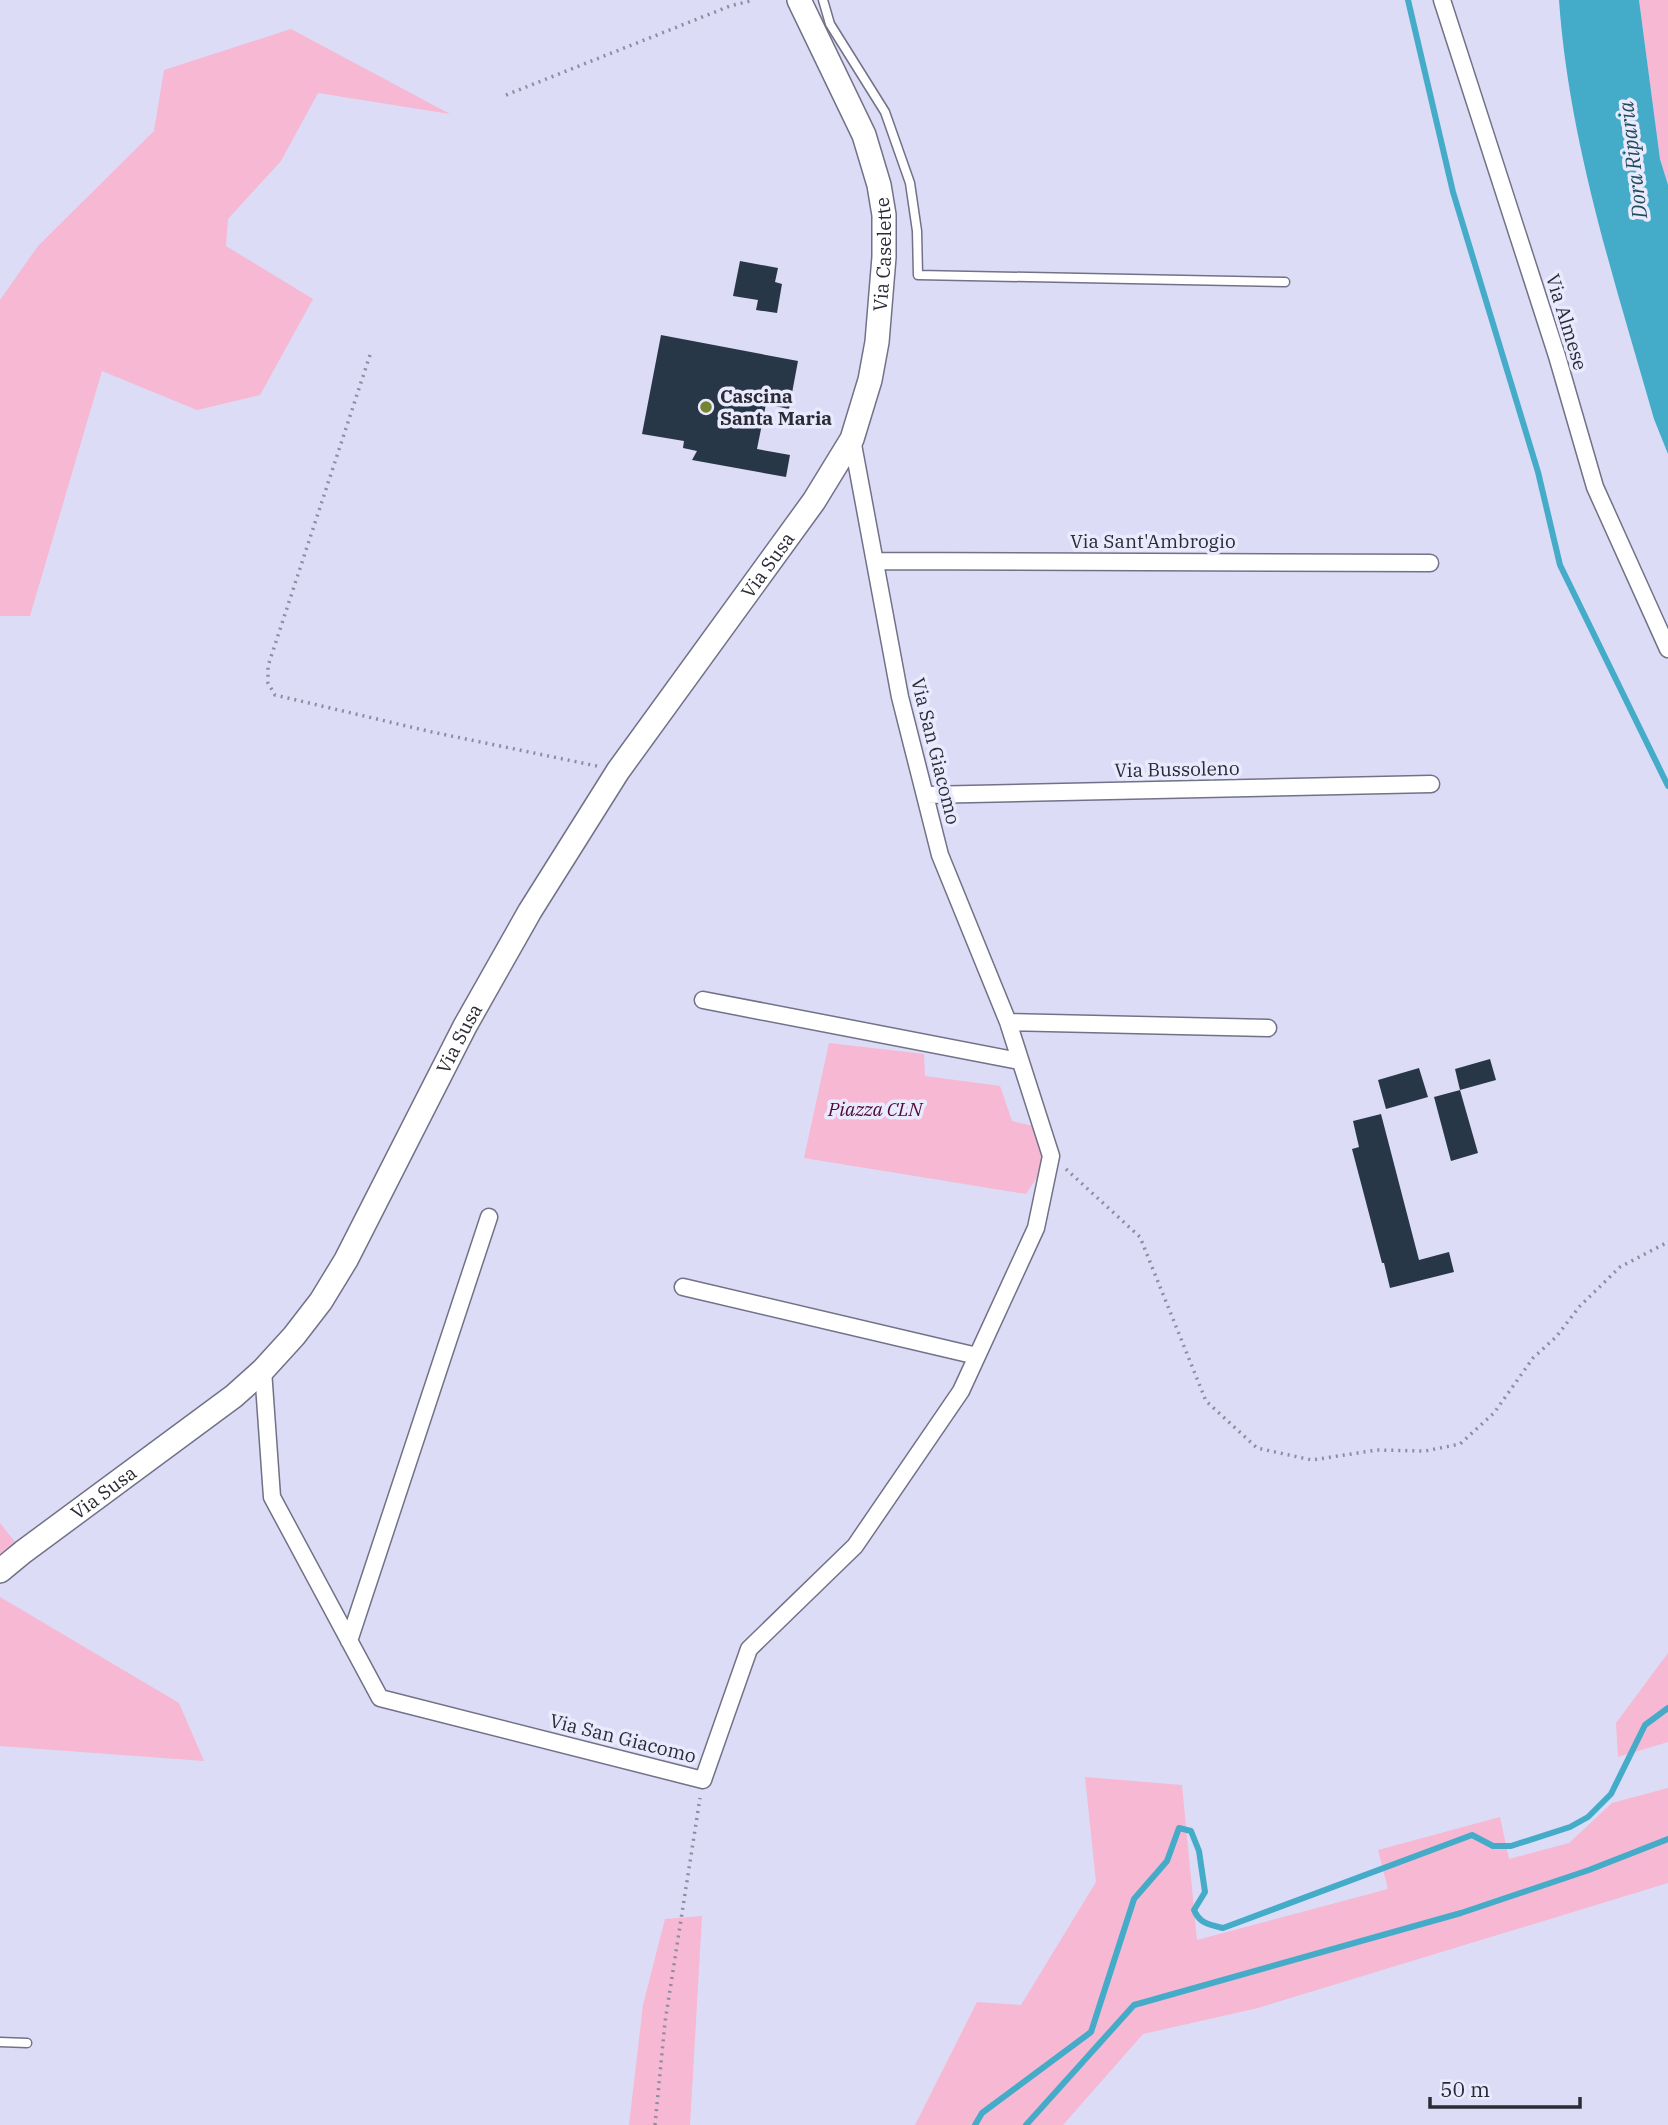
<svg xmlns="http://www.w3.org/2000/svg" width="1668" height="2125" font-family="'IBM Plex Serif',serif">
<rect width="100%" height="100%" fill="#dcdcf6"/>
<path fill="#f6b8d2" d="M1639,0h29v185l-8,-26z
M291,29l159,85 -132,-21 -37,68 -53,58 -2,27 87,53 -53,96 -63,15 -95,-39 -72,245h-30v-316l38,-54 116,-115 10,-61z
M829,1043l95,11 1,22 75,10 12,35 30,7 9,28 -25,38 -222,-36z
M0,1523l23,29 -23,19z
M0,1597l179,106 25,58 -204,-15z
M1668,1653v89l-50,15 -2,-34z
M1085,1777l97,8 15,155 191,-51 -10,-39 122,-33 9,42 60,-16 43,-40 56,-15v95l-410,125 -115,26 -80,91h-148l62,-123 44,3 75,-123z
M702,1916l-12,209h-61l14,-120 22,-86z"/>
<path fill="#44acc8" d="M1559,0h80l21,159 8,26v269l-14,-35c-39,-137 -85,-276 -95,-419z"/>
<g fill="none" stroke-linecap="round" stroke-linejoin="round">
<path stroke="#44acc8" stroke-width="6" d="M1408,0l45,192 85,280 22,93 108,221
M975,2125l7,-12 109,-81 43,-133 33,-38 12,-33 12,3 8,20 6,41 -11,18c6,14 16,15 29,18l249,-93 21,11h18l59,-19 18,-10 23,-23 34,-69 23,-17
M1026,2125l108,-120 327,-92 128,-43 79,-31"/>
</g>
<path fill="#283747" d="M740,261l38,7 -3,14 7,2 -5,29 -21,-3 2,-10 -25,-4z
M661,335l137,26 -9,48 -23,-5 -9,45 33,6 -4,22 -94,-17 5,-9 -14,-3 1,-7 -42,-7z
M1490,1059l6,21 -36,10 -5,-21z
M1419,1068l9,29 -42,12 -8,-29z
M1460,1090l18,63 -27,8 -17,-64z
M1381,1114l38,146 30,-8 5,20 -64,16 -6,-25h-2l-30,-114 7,-2 -6,-26z"/>
<g fill="none" stroke-linecap="round" stroke-linejoin="round">
<g stroke="#717188" stroke-width="11">
<path id="service" d="M823,0l7,24 55,88 25,71 7,48 1,44 367,7
M0,2042l27,1"/>
</g>
<g stroke="#717188" stroke-width="19">
<path id="minor" d="M1442,0l115,356 38,131 73,162
M876,561l554,2
M925,795l506,-11
M703,1000l316,61
M1008,1022l260,6
M683,1287l294,69
M263,1370l9,127 108,201 323,82 46,-131 106,-103 106,-155 75,-163 15,-72 -43,-134 -68,-167 -40,-158 -48,-258
M349,1641l140,-424"/>
</g>
<g stroke="#717188" stroke-width="26">
<g id="secondary">
<path id="s1" d="M0,1571l23,-19 211,-156 29,-26 31,-34 27,-35 25,-41 119,-234 65,-115 88,-140 196,-270 38,-62 18,-59 7,-38 7,-85v-42l-5,-30 -15,-50 -65,-135"/>
</g>
</g>
<path stroke="#8d8da0" stroke-width="3.5" stroke-dasharray="2 5" stroke-linecap="butt" d="M506,95l224,-89 24,-6
M370,355l-102,311v17l7,12 157,37 165,34
M1066,1169l74,68 66,164 51,47 55,12 65,-10 48,1 35,-7 34,-31 39,-55 23,-21 24,-31 40,-39 48,-25
M655,2125l10,-103 35,-224"/>
<use href="#service" stroke="#fff" stroke-width="8"/>
<use href="#minor" stroke="#fff" stroke-width="16"/>
<use href="#secondary" stroke="#fff" stroke-width="23"/>
</g>
<circle fill="#748433" stroke="#eaeaff" stroke-width="2.5" cx="706" cy="407" r="7"/>
<g text-anchor="middle" stroke-width="7" stroke-linejoin="round" paint-order="stroke">
<g font-size="19" fill="#2b2b35" stroke="#eaeaff">
<text dy="7" stroke="none"><textPath href="#s1" startOffset="1624">Via Caselette</textPath></text>
<text transform="translate(1567 322) rotate(73)" y="7">Via Almese</text>
<text x="1153" y="548">Via Sant'Ambrogio</text>
<text dy="7" stroke="none"><textPath href="#s1" startOffset="1284">Via Susa</textPath></text>
<text transform="translate(936 751) rotate(76)" y="7">Via San Giacomo</text>
<text transform="translate(1177 769) rotate(-1)" y="7">Via Bussoleno</text>
<text dy="7" stroke="none"><textPath href="#s1" startOffset="718">Via Susa</textPath></text>
<text dy="7" stroke="none"><textPath href="#s1" startOffset="130">Via Susa</textPath></text>
<text transform="translate(623 1738) rotate(14)" y="7">Via San Giacomo</text>
</g>
<g font-size="19" font-weight="bold" fill="#2b2b35" stroke="#eaeaff" text-anchor="start">
<text x="720" y="403">Cascina<tspan x="720" dy="22">Santa Maria</tspan></text>
</g>
<g font-size="19" font-style="italic" fill="#4e0930" stroke="#eaeaff">
<text x="875" y="1116">Piazza CLN</text>
</g>
<g font-size="21" font-style="italic" fill="#1f4b58" stroke="#eaeaff">
<text transform="translate(1633 160) rotate(-97)" y="7">Dora Riparia</text>
</g>
</g>
<path d="M1430 2097v10h150v-10" fill="none" stroke="#2b2b35" stroke-width="3.5"/>
<text x="1440" y="2097" font-size="21" fill="#2b2b35" stroke="#eaeaff" stroke-width="5" paint-order="stroke">50 m</text>
</svg>
